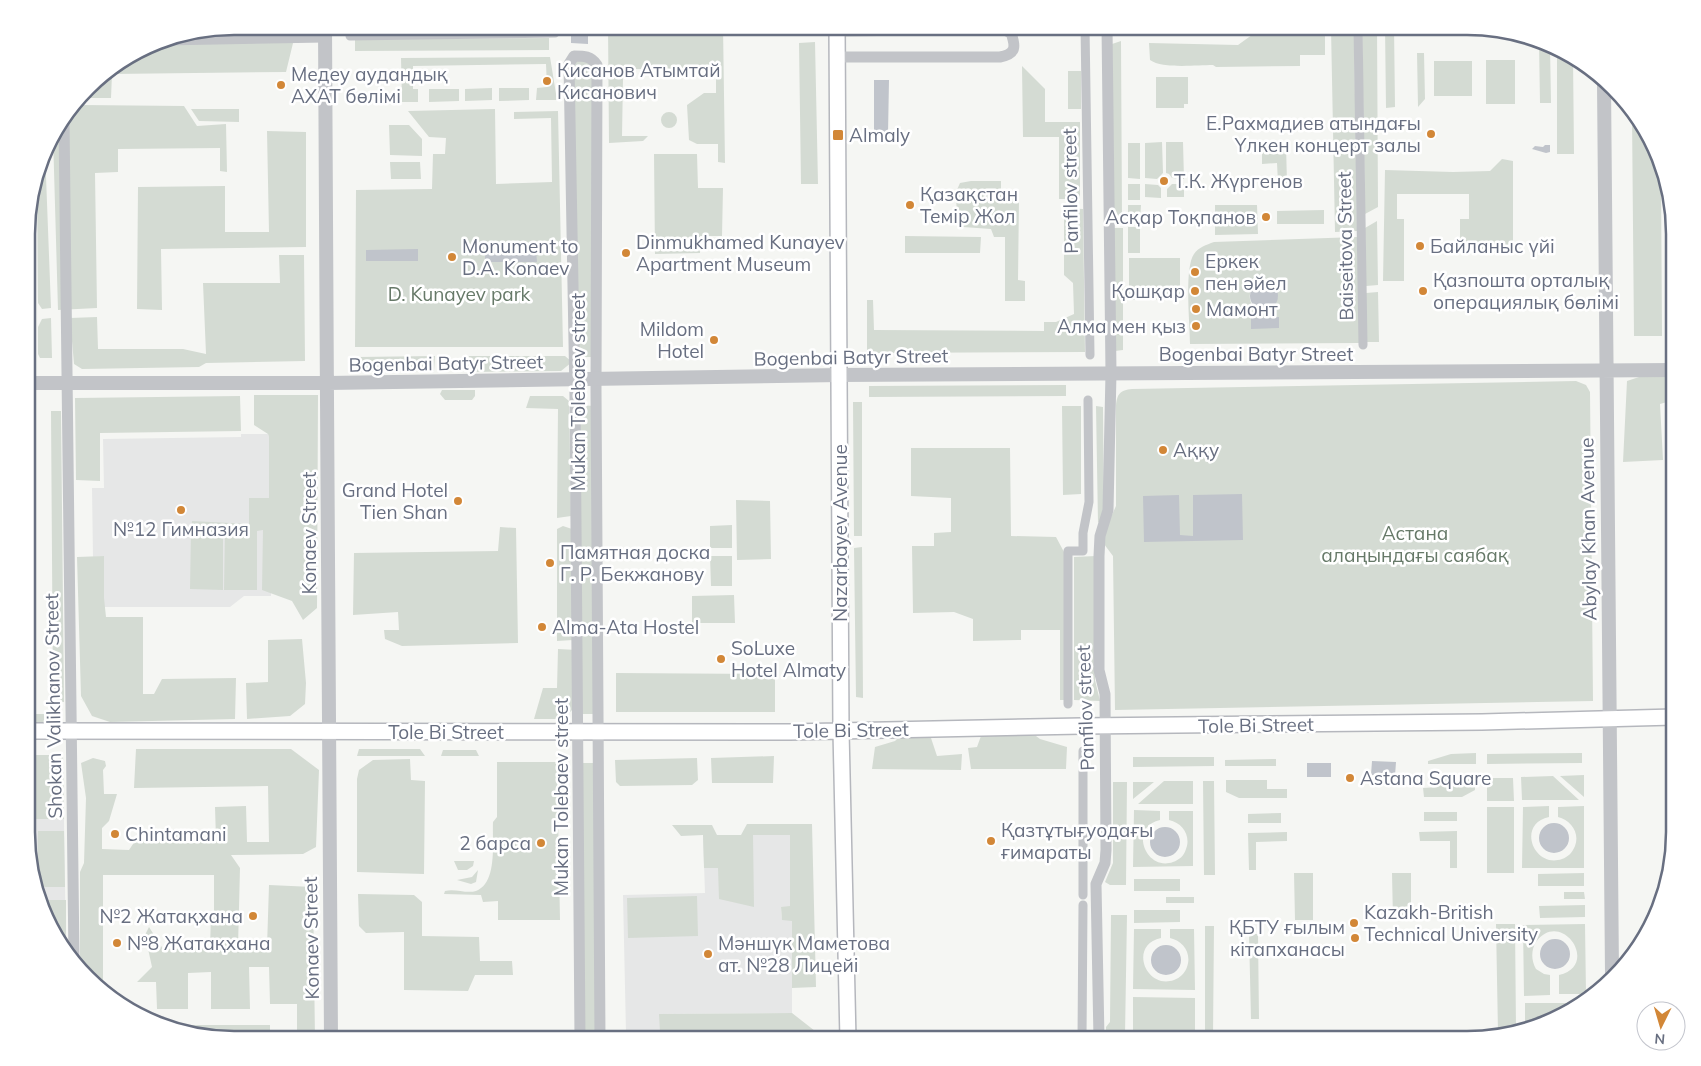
<svg xmlns="http://www.w3.org/2000/svg" width="1701" height="1066" font-family="Mulish,sans-serif">
<rect width="100%" height="100%" fill="#f5f6f3"/>
<path fill="#e6e7e7" d="M241,434h27l1,3 3,85 -1,74h-27l-14,11h-126v-51l-11,1 -1,-69h12l-1,-49 138,-2z
M28,755h35l3,197 -5,-5 -33,-88z
M703,835h87v72h-9l1,13h10v93l-132,1v18l-34,1 -3,-138 82,-2z"/>
<path fill="#d4dbd3" fill-rule="evenodd" d="M234,26h60v13l-8,33 -174,2 -1,24h-30l16,-20 58,-36z
M355,26h195v2l-195,3z
M608,26h115l2,137 -7,-1v-18h-21l-8,-4 -2,-35 17,-12h12v-23l-83,-1 -8,2 -2,8 -1,57h26l-5,5 -34,2z
M1025,26h42v7h-42z
M1362,26h15l1,181 -13,7z
M1385,26h9l1,81 -9,1z
M1263,27h62v28h-25v11l-84,1 -3,-2c-17,0 -51,4 -63,-5l-1,-17 89,2z
M1331,28h23l3,203 -22,1z
M549,38v12l-194,1v-12z
M1121,41l1,178h-8l-2,-175z
M815,42l3,142h-17l-2,-141z
M1539,42l11,4 1,57h-11z
M1557,50l16,7 1,97h-17z
M1417,53h7l1,46 -7,8z
M550,57l7,43h-21l1,-12 10,-1 -1,-23 -133,2v23h5v13h-16l-1,-44z
M587,60l5,7v290h-15l-5,-288 3,-8z
M1486,60h29v44h-29z
M1434,61h38v35h-38z
M1022,66l23,23v33h35v77h-21v-62h-36z
M1068,71h13v38h-13z
M1156,77h32v27h-4v4h-28z
M492,88v12l-27,1v-12z
M499,88h30v12l-30,1z
M429,89h30v12l-30,1z
M82,105l102,1 13,20 29,-2 1,48 -7,-1v-23l-102,1v23l-23,1 2,135 -39,2 -5,-175 21,-27h8z
M191,109h48v13l-40,-1z
M495,109l1,75 56,-2 -1,-64 -37,1v-7l44,-1 5,236h-208l1,-157 76,-1 1,-35h12l1,-16 -17,-1 -21,-26z
M661 120a8 8 0 1 1 16 0a8 8 0 1 1-16 0Z
M1632,114l15,16 14,46 1,160h-28z
M389,125h20l13,14v17l-32,-1z
M267,131l39,1v115l-145,2 1,61 -25,-1 1,-122 87,-1v46h44z
M1162,142l1,31 -6,6 -12,-1v-35z
M1166,142h17l1,37 -12,-1 -3,-4 -3,-1z
M1128,143h12v36l-12,-1z
M1262,145h24l1,38h-9l-1,-20 -15,1z
M45,150l6,158 -9,1 -4,-6 -1,-126z
M654,154h43l1,34h25l-1,48h-22v17l-45,1z
M1502,159l11,2v91h-53v-33h9v-25h-72v25h7v62h-21l2,-111 68,2 37,-1z
M390,162h30l1,17h-30z
M1001,181v10l18,8 -1,81 7,1v20h-20v-64h-11l-3,-8 -28,-2 -6,-5 -1,-30 4,-9 11,-2z
M1128,184h12v16h-12z
M1145,184l13,1 3,3v10l-16,-1z
M1172,184h12v13h-17v-8z
M1128,205h13l-1,16h-12z
M1215,205h42l1,29 -43,1z
M1064,208l19,1 2,143 -218,1v-53h6l1,30 170,1v-9h12l18,-8 -1,-31 -9,-8z
M1324,210v14h-47v-13z
M1377,221l1,64 -12,1 -1,-58z
M1128,227h12v26h-12z
M1113,228h10v122l-8,1z
M905,236l76,1 -1,16h-75z
M1357,237l3,106 -170,1c0,-19 -6,-76 4,-90 5,-7 12,-9 20,-12zM1257,284l21,12 -4,10 -20,1c-7,-8 -5,-17 3,-23z
M279,255h25l1,106 -99,2 -7,4 -117,2 -8,-5 -4,-46 27,-1 1,32h85l23,5 -3,-71h77z
M1129,258h51v41l-51,1z
M1378,292l1,50h-13v-49z
M51,318l1,40h-12l-2,-4v-27l4,-8z
M435,356l-1,15 -78,1v-11l2,-4z
M469,356h96l7,6 -11,9 -93,1z
M1674,375v25l-14,4 3,56 -40,2 4,-81 15,-5z
M1576,381l10,4 4,7 3,309 -478,9 -2,-154 -9,-12v-12l12,-26v-100c1,-12 4,-16 16,-17z
M1066,385v11l-197,1v-11z
M442,390h33v6l-3,4h-27l-5,-6z
M254,395h64l-1,213 -14,12 -11,-19 -30,-11 1,-60 -6,1v59h-33l1,-60h-2v60l-33,-1 1,-59 1,-9 57,3v-26h20v-61l-1,-3 -14,-9z
M240,396l1,35 -141,2v48l-24,-1 -1,-82z
M530,396h33l6,5 2,115 -14,2 1,-109 -32,-1z
M853,402h9v134h-8z
M575,405l20,1 1,308h-18l-5,-5 -10,10h-29l9,-31h14l1,-39 19,1z
M1062,406h19v88l-18,1z
M1096,406l7,1 1,107 -6,9z
M51,411h10l3,291h-11z
M911,448h99l1,88 45,1 8,15 1,148h-5v-70h-39v10l-48,1v-22l-19,-7 -41,1 -1,-67h22v-13l17,-1v-34l-40,-2z
M736,500l34,1 1,58 -34,1z
M732,525v23h-22v-22z
M563,526l9,3 1,111 -16,1v-112z
M500,527l16,1 2,115 -116,3 -17,-7 -1,-9h15l-1,-18 -45,3 1,-62 144,-2z
M862,547l1,151 -7,-1 -2,-149z
M104,556v42l2,19h37v77h11l8,-15 74,-1 -1,41 -125,3 -18,-6 -11,-20 -4,-139z
M710,556h22v30h-21z
M1096,556l-1,124 5,21 -26,-1v-143z
M734,595l1,28h-43v-27z
M302,639l4,44 -1,21 -15,12 -43,3 -1,-36 22,-1v-42z
M616,673l159,1v38h-159z
M28,714h16v9h-16z
M902,734l28,1 7,21 25,-2 -1,16 -89,-1 3,-22 20,-6z
M981,736h55l4,3 27,8 -1,22h-95l-3,-21 9,-1z
M136,749h155l28,21 -3,77 -13,7 -72,1 9,13 -2,79h29l2,-62 44,2 2,153h-18v-36h-27l-1,-37h-20l1,42h-39v-37l-23,1v36h-31l-1,-27h-19l15,-15 -7,-32 4,-8 14,22 47,-1 1,-33 3,-1v-39h-111v114l-23,-23v-94l4,-9 2,-65 -5,-35 12,-5 12,3 1,5 -3,4 1,24h13l-8,27 -7,7v21l27,1 6,-9 27,-1v-11h18l11,10h25l-1,-32 31,-1 1,36h22l-1,-56 -134,2z
M359,749h61l5,7h-68z
M443,750h33l3,6h-38z
M1476,753v11h-48v-3l23,-7z
M1582,753v10l-95,1v-10z
M28,755h35l1,64h-36z
M774,756l-1,27h-61l-1,-25z
M1133,757h81v9l-81,1z
M697,758l1,22 -6,5 -72,1 -4,-4 -1,-22z
M410,759l1,21 14,1 -1,93 -67,-2v-93l2,-9 14,-10z
M1276,759v7h-51v-6z
M497,762h60l3,158h-62v-19l-15,1 -2,-7 -37,-1 1,-3c10,-3 21,3 31,0 22,-8 16,-50 17,-69l4,-5z
M578,763h19l3,277h-20z
M1584,775v22l-24,-21z
M1553,776l26,24h-57l-1,-23z
M1438,778h37v12l-13,7h-38l-1,-9 15,-1z
M1487,778h26l1,23h-27z
M1226,780h41v9h20v9h-48l-13,-6z
M1164,781h29v23h-55z
M1203,781h11l1,94h-11z
M1113,782h14l-1,103h-16l-5,-3 8,-19z
M1133,782h21l-21,17z
M1549,806v11c-33,7 -15,52 13,42 6,-2 10,-6 13,-13 5,-13 -4,-26 -17,-29v-10l26,-1v62h-62l1,-61z
M1487,807h27v66h-27z
M1134,810l26,1v9c-32,7 -14,52 13,42 6,-2 11,-6 13,-13 5,-13 -3,-26 -17,-29v-9h24v55l-60,1z
M1424,812h33v9h-33z
M1281,813v10h-33v-9z
M747,824h65l4,163 -24,1v-67l-10,-1 -1,-13 9,-1v-71h-37l1,72 -35,-8 -1,-31h-14l-1,-33 -22,1 -9,-11h40l5,10h24z
M38,831h26l1,56h-27l-1,-4z
M1457,831v37h-7v-27h-30l-1,-9z
M1287,832v9l-31,1v28h-7l-1,-37z
M454,861h20l-1,5 -6,4h-9z
M478,870l-2,12 -5,2 -14,-4 15,-3z
M1294,873h19v47h-18z
M1392,873h19v46l-18,1z
M1584,873v13h-46v-12z
M1134,879h46v12h-46z
M1564,892h20l1,7h-21z
M358,894l56,1 8,7v34l57,1 1,24h32l1,14h-38l-7,16 -64,-1v-58l-38,1 -7,-7z
M697,896l1,40 -70,2 -1,-40z
M1166,897h28v6h-28z
M43,900h23v52l-5,-5z
M1585,905v12l-45,1 -1,-12z
M1134,910h46v12l-46,1z
M1111,915h16l-2,120 -19,-2v-6l4,-5z
M1496,924h19l1,104 -36,11h-7l-4,-5 29,-1z
M1585,924l1,70h-27v-19c42,-10 2,-67 -23,-33 -5,8 -5,18 0,27l8,5 6,1v20l-26,1 -1,-71z
M1205,926h9l-1,111 31,-1 -3,3h-36z
M1134,929h27v9c-33,7 -15,52 13,42 6,-2 11,-7 13,-13 5,-14 -4,-26 -17,-29v-9h24l1,61 -62,-1z
M1249,934h9l1,85h-8z
M1133,997l62,1v35h-62z
M1525,1003h55l-9,9 -46,14z
M792,1013l23,18 -149,4 -6,-3 -1,-18z
M164,1025h106v15c-35,0 -73,0 -106,-15z"/>
<path fill="#c0c4cb" d="M571,29l17,1v14l-17,-1z
M874,80h15l-1,54h-14z
M1545,145h5v7l-4,1 -14,-4 3,-3 8,1z
M418,249v12h-52v-11z
M485,250h51l1,12h-52z
M1250 296a14 14 0 1 1 28 0a14 14 0 1 1-28 0Z
M1279,317v11l-28,1v-11z
M1242,494l1,46 -99,2 -1,-46 36,-1 1,40 13,1v-41z
M1372,761l24,1 -1,14 -24,-1z
M1307,763h24v14h-24z
M1539 838a15 15 0 1 1 30 0a15 15 0 1 1-30 0Z
M1150 842a15 15 0 1 1 30 0a15 15 0 1 1-30 0Z
M1540 954a15 15 0 1 1 30 0a15 15 0 1 1-30 0Z
M1151 960a15 15 0 1 1 30 0a15 15 0 1 1-30 0Z"/>
<g fill="none" stroke-linecap="round" stroke-linejoin="round">
<g stroke="#b5b7bd" stroke-width="18">
<path id="secondary" d="M837,26l4,705 7,309
M28,731l762,1 292,-6 400,-4 192,-5"/>
</g>
<path stroke="#c2c4c8" stroke-width="9" d="M1085,26l5,329
M1358,26l5,319
M350,36l205,-3
M1068,704v-153h15v-18l6,-31 -1,-102
M1083,895v-144
M1082,1039l1,-134"/>
<path stroke="#c2c4c8" stroke-width="11" d="M164,40l161,-3
M837,57h163c16,-3 16,-10 11,-24l-8,-4 -166,2
M64,121l10,839
M1099,1039l-3,-155 9,-21 1,-13 -1,-156 -6,-24v-114l1,-20 8,-26 3,-137 -4,-347
M580,1040l-5,-643 -6,-333 5,-8c10,0 17,0 23,9 -2,325 -1,650 3,975"/>
<path stroke="#c2c4c8" stroke-width="14" d="M325,26c2,338 3,676 6,1014
M1604,84l8,889
M28,383h300l512,-8 834,-5"/>
<use href="#secondary" stroke="#fff" stroke-width="15"/>
</g>
<g fill="#d28737" stroke="#fff" stroke-width="2">
<circle cx="547" cy="81" r="5"/>
<circle cx="281" cy="85" r="5"/>
<circle cx="1431" cy="134" r="5"/>
<rect x="832" y="129" width="12" height="12" rx="2.5"/>
<circle cx="1164" cy="181" r="5"/>
<circle cx="910" cy="205" r="5"/>
<circle cx="1266" cy="217" r="5"/>
<circle cx="1420" cy="246" r="5"/>
<circle cx="626" cy="253" r="5"/>
<circle cx="452" cy="257" r="5"/>
<circle cx="1195" cy="272" r="5"/>
<circle cx="1195" cy="291" r="5"/>
<circle cx="1423" cy="291" r="5"/>
<circle cx="1196" cy="309" r="5"/>
<circle cx="1196" cy="326" r="5"/>
<circle cx="714" cy="340" r="5"/>
<circle cx="1163" cy="450" r="5"/>
<circle cx="458" cy="501" r="5"/>
<circle cx="181" cy="510" r="5"/>
<circle cx="550" cy="563" r="5"/>
<circle cx="542" cy="627" r="5"/>
<circle cx="721" cy="659" r="5"/>
<circle cx="1350" cy="778" r="5"/>
<circle cx="115" cy="834" r="5"/>
<circle cx="991" cy="841" r="5"/>
<circle cx="541" cy="843" r="5"/>
<circle cx="253" cy="916" r="5"/>
<circle cx="1354" cy="923" r="5"/>
<circle cx="1355" cy="938" r="5"/>
<circle cx="117" cy="943" r="5"/>
<circle cx="708" cy="954" r="5"/>
</g>
<g text-anchor="middle" stroke-width="5" stroke-linejoin="round" paint-order="stroke">
<g font-size="19" fill="#686f81" stroke="#fff" text-anchor="start">
<text x="557" y="77">Кисанов Атымтай<tspan x="557" dy="22">Кисанович</tspan></text>
<text x="291" y="81">Медеу аудандық<tspan x="291" dy="22">АХАТ бөлімі</tspan></text>
<text x="1421" y="130" text-anchor="end">Е.Рахмадиев атындағы<tspan x="1421" dy="22">Үлкен концерт залы</tspan></text>
<text x="849" y="142">Almaly</text>
<text x="1174" y="188">Т.К. Жүргенов</text>
<text x="920" y="201">Қазақстан<tspan x="920" dy="22">Темір Жол</tspan></text>
<text x="1256" y="224" text-anchor="end">Асқар Тоқпанов</text>
<text x="636" y="249">Dinmukhamed Kunayev<tspan x="636" dy="22">Apartment Museum</tspan></text>
<text x="462" y="253">Monument to<tspan x="462" dy="22">D.A. Konaev</tspan></text>
<text x="1430" y="253">Байланыс үйі</text>
<text x="1205" y="268">Еркек<tspan x="1205" dy="22">пен әйел</tspan></text>
<text x="1433" y="287">Қазпошта орталық<tspan x="1433" dy="22">операциялық бөлімі</tspan></text>
<text x="1185" y="298" text-anchor="end">Қошқар</text>
<text x="1206" y="316">Мамонт</text>
<text x="1186" y="333" text-anchor="end">Алма мен қыз</text>
<text x="704" y="336" text-anchor="end">Mildom<tspan x="704" dy="22">Hotel</tspan></text>
<text x="1173" y="457">Аққу</text>
<text x="448" y="497" text-anchor="end">Grand Hotel<tspan x="448" dy="22">Tien Shan</tspan></text>
<text x="181" y="536" text-anchor="middle">№12 Гимназия</text>
<text x="560" y="559">Памятная доска<tspan x="560" dy="22">Г. Р. Бекжанову</tspan></text>
<text x="552" y="634">Alma-Ata Hostel</text>
<text x="731" y="655">SoLuxe<tspan x="731" dy="22">Hotel Almaty</tspan></text>
<text x="1360" y="785">Astana Square</text>
<text x="1001" y="837">Қазтұтығуодағы<tspan x="1001" dy="22">ғимараты</tspan></text>
<text x="125" y="841">Chintamani</text>
<text x="531" y="850" text-anchor="end">2 барса</text>
<text x="1364" y="919">Kazakh-British<tspan x="1364" dy="22">Technical University</tspan></text>
<text x="243" y="923" text-anchor="end">№2 Жатақхана</text>
<text x="1345" y="934" text-anchor="end">ҚБТУ ғылым<tspan x="1345" dy="22">кітапханасы</tspan></text>
<text x="127" y="950">№8 Жатақхана</text>
<text x="718" y="950">Мәншүк Маметова<tspan x="718" dy="22">ат. №28 Лицейі</tspan></text>
</g>
<g font-size="19" fill="#686f81" stroke="#fff">
<text transform="translate(1070 191) rotate(-91)" y="7">Panfilov street</text>
<text transform="translate(1345 246) rotate(-91)" y="7">Baiseitova Street</text>
<text x="1256" y="361">Bogenbai Batyr Street</text>
<text transform="translate(851 357) rotate(-1)" y="7">Bogenbai Batyr Street</text>
<text transform="translate(446 363) rotate(-1)" y="7">Bogenbai Batyr Street</text>
<text transform="translate(578 392) rotate(-90)" y="7">Mukan Tolebaev street</text>
<text transform="translate(1588 529) rotate(-91)" y="7">Abylay Khan Avenue</text>
<text transform="translate(309 533) rotate(-90)" y="7">Konaev Street</text>
<text transform="translate(840 533) rotate(-90)" y="7">Nazarbayev Avenue</text>
<text transform="translate(53 706) rotate(-91)" y="7">Shokan Valikhanov Street</text>
<text transform="translate(1085 708) rotate(-92)" y="7">Panfilov street</text>
<text transform="translate(1256 725) rotate(-1)" y="7">Tole Bi Street</text>
<text transform="translate(851 730) rotate(-1)" y="7">Tole Bi Street</text>
<text x="446" y="739">Tole Bi Street</text>
<text transform="translate(561 797) rotate(-90)" y="7">Mukan Tolebaev street</text>
<text transform="translate(311 938) rotate(-91)" y="7">Konaev Street</text>
</g>
<g font-size="19" fill="#667968" stroke="#fff">
<text x="459" y="301">D. Kunayev park</text>
<text x="1415" y="540">Астана<tspan x="1415" dy="22">алаңындағы саябақ</tspan></text>
</g>
</g>
<path d="M0 0H1701V1066H0ZM234 35H1467A199 199 0 0 1 1666 234V832A199 199 0 0 1 1467 1031H234A199 199 0 0 1 35 832V234A199 199 0 0 1 234 35Z" fill="#fff" fill-rule="evenodd"/>
<path fill="none" stroke="#686f81" stroke-width="2.5" d="M234 35H1467A199 199 0 0 1 1666 234V832A199 199 0 0 1 1467 1031H234A199 199 0 0 1 35 832V234A199 199 0 0 1 234 35Z"/>
<g transform="translate(1661 1026) rotate(185)"><circle r="24" fill="#ffffff" stroke="#c3c5cd"/>
<path d="M0-4L9 19L0 12L-9 19Z" fill="#d28737"/>
<text y="-8" font-size="14" font-weight="bold" text-anchor="middle" fill="#686f81">N</text>
</g>
</svg>
